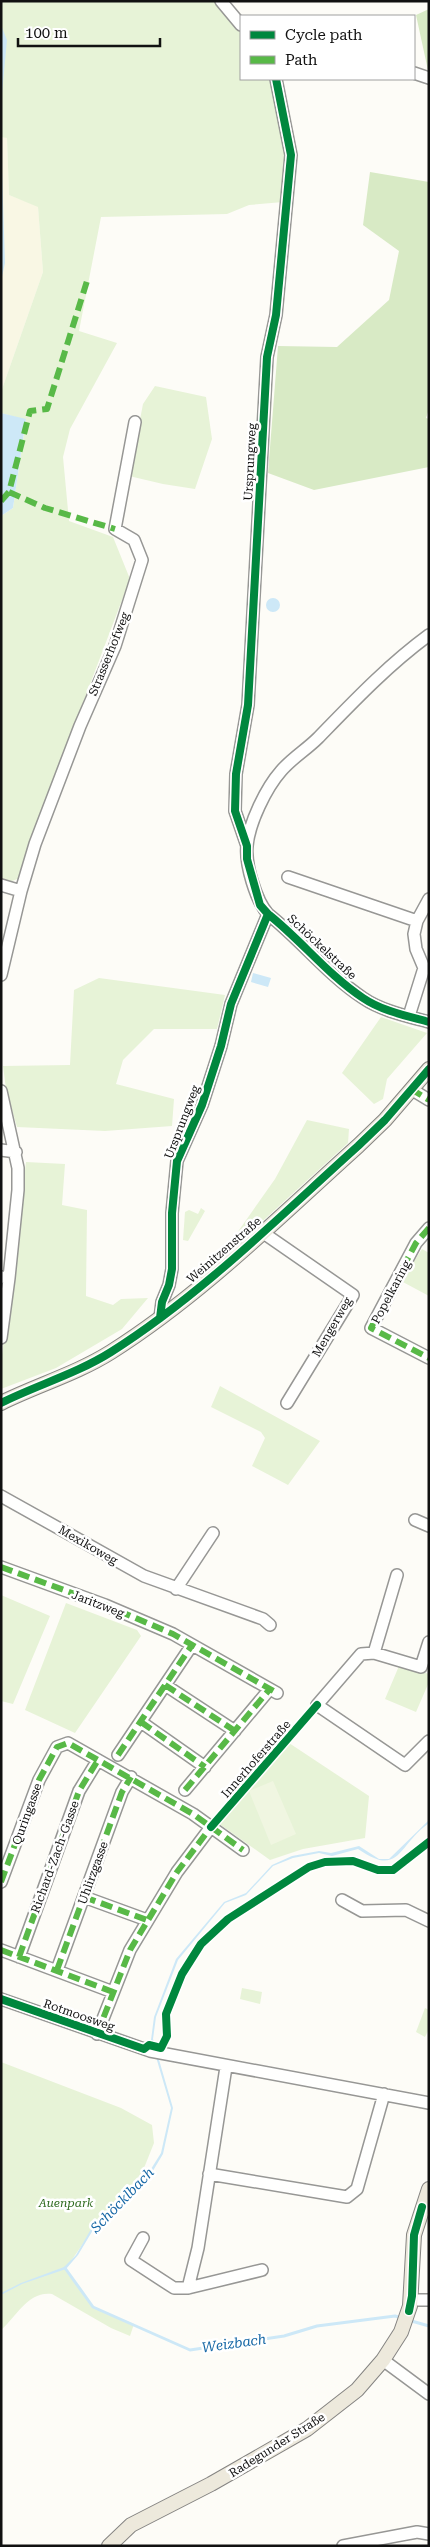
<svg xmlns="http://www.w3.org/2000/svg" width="430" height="2547" font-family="'Roboto Serif',serif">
<rect width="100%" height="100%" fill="#fdfcf7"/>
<path fill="#f9f7e4" d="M1,137h6l2,58 29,11 5,66 -42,120z"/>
<path fill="#e7f3d7" d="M1,1h213l27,31v47h31c8,43 17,79 11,123l-34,3 -22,9 -126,3 -22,114 38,12 -47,86 -7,28 6,64 44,16 17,42 -84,221 -26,78 -13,5 -6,-2v-365l12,-8 13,-88 -25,-7v-21l42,-120 -5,-65 -29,-12 -2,-57 -6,-1z
M155,386l51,11 6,42 -17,50 -32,-5 -34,-8 14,-72z
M99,978l126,17 -8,34h-63l-31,31 -7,24 58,15 -2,27 -67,5 -88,-4 -11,-38 -3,-23 67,-1 4,-75z
M381,1017l46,16 -40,46 -4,20 -9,5 -32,-31z
M307,1120l42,9 -1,14 -106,97 -17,10 50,-71z
M26,1162l39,2 -3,41 25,5 -1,86 27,9 8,-6 27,-1 -26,31 -66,39 -55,21v-28l12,-82z
M201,1208l4,3 -17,30 -5,-1 2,-28 4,-2 9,4z
M422,1249l7,4v43l-28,-15z
M220,1386l100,55 -32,44 -36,-19 13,-28 -4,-6 -50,-25z
M1,1595l49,21 -37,88 -12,-3z
M66,1603l71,27 4,6 -66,97 -50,-23z
M399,1666l30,8v8l-13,30 -31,-13z
M289,1743l80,53 -4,42 -62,11 -33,11 -52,-37z
M242,1988l20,4 -2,12 -20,-5z
M425,2008l4,2v19l-4,8 -9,-5z
M1,2062l120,46 31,17 2,18 -12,30 6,5c-22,13 -39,31 -55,51 -10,13 -17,27 -28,39l28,39 41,17 -4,12 -19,-8 -59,-34c-24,-3 -35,22 -51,36z"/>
<path fill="#d8eac5" d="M429,9v66l-13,-60z
M370,172l59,10v227l-3,9 3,1v48l-115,23 -46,-17 10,-127 59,1 52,-47 10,-49 -36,-26z"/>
<path fill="#f0f6e1" d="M273,1781l23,53 -25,11 -22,-54z"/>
<path fill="#cde8f7" d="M1,25l6,15 -6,64z
M1,141l4,122 -4,18z
M1,413l25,6 -13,89 -12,8z
M266 605a7 7 0 1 1 14 0a7 7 0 1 1-14 0Z
M253,973l18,5 -3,9 -17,-5z
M429,1820v3c-32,23 -29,55 -71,26l-26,7 -13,-3 -26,5 -20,8 -27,29 -21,8 -47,57 -22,57 -3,22 20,69 -10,46 -15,25 -25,18 -30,33 -15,25 -12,14 -44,15 -21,11v-2l20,-10 43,-16 12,-12 15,-26 30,-34 25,-18 15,-24 10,-45 -20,-68 3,-23 22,-58 48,-57 22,-9 26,-28 20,-9 27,-5 12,2 28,-7 20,13h10z"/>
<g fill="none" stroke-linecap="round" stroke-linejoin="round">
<path stroke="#cde8f7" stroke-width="3" d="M65,2268l28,39 97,43 94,-14 33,-10 78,-10 7,2
M408,2320l21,6"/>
<g stroke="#979795" stroke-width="14">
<path id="minor" d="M221,1l20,24
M414,73l15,5
M429,635c-41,30 -76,67 -111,103 -12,12 -26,20 -37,33 -15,17 -32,52 -34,75 -2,18 9,55 21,68 33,26 60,61 95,84 19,13 44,18 66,24
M247,846l-12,-35 1,-37 12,-69 19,-348 9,-42 15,-160 -15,-76
M288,877l129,44
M1,885l20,6
M1,975l20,-84 14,-47 45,-118 35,-80 27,-86 -8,-20 -19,-11 20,-107
M409,1016l15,-48 -8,-19 -2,-15 3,-13 12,-22
M411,1089l18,11
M1,1091l17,77v22l-9,88
M1,1150l15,2
M429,1228l-13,15 -45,85 58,30
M262,1232l91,63 -66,108
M1,1277l8,1 -8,60
M160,1318l2,-16 7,-17 3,-16v-56l5,-52 25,-56 19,-59 10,-42 37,-90
M1,1496l143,80 119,43 7,6
M415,1520l14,6
M1,1567l104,38 68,29 104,59
M176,1589l37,-56
M429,1642l-8,25 -47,-14 -13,1 -44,51 88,60 24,-24
M374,1653l23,-78
M165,1685l70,46
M141,1722l64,45
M118,1755l74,-110
M185,1790l84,-100
M1,1882l38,-102 18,-33 11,-4 125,71 50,36
M84,1897l63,23
M342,1900l20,11 44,-1 23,11
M1,1950l112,42
M19,1957l60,-166 19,-31
M57,1970l65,-178 9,-15
M1,1999l149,52 279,52
M97,2034l33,-84 47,-78 34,-45
M226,2067l-28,181 -10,40 74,-18
M209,2174l138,23 10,-8 27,-95
M143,2238l-12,22 43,28h14
M412,2300h17
M383,2360l46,34
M343,2546l74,-14 12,2"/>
</g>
<g stroke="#858482" stroke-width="16">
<path id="major" d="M1,1403c36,-18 75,-29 110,-51 90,-57 168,-135 247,-206l27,-26 44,-51
M109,2546l22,-21 80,-41 96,-55 50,-39 26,-30 18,-28 9,-26 4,-71 15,-46"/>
</g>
<use href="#minor" stroke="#fffffe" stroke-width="11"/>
<use href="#major" stroke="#ede9dc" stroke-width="14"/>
<path stroke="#58b947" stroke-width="6" stroke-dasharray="12 6" stroke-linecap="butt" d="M9,492l36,16 70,21
M1,501l8,-9 21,-81 17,-2 40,-128
M411,1089l18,11
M429,1228l-13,15 -45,85 58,30
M1,1567l104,38 68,29 104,59
M165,1685l70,46
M141,1722l64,45
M118,1755l74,-110
M185,1790l84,-100
M1,1882l38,-102 18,-33 11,-4 125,71 50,36
M84,1897l63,23
M1,1950l112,42
M19,1957l60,-166 19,-31
M57,1970l65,-178 9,-15
M97,2034l33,-84 47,-78 34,-45"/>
<g stroke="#fff" stroke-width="11">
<path id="cycleway" d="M276,79l15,76 -15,160 -9,42 -19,348 -12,69 -1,37 12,35v13l13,46 8,9c33,26 60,61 95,84 19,13 44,18 66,24
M160,1318l2,-16 7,-17 3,-16v-56l5,-52 25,-56 19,-59 10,-42 37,-90
M1,1403c36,-18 75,-29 110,-51 90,-57 168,-135 247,-206l27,-26 44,-51
M211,1827l106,-122
M1,1999l143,50 5,-4 12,3 6,-12 -1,-22 16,-40 19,-30 27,-25 81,-52 16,-5 28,-1 25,9h15l36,-28
M409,2311l3,-15 2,-61 8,-28"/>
</g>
<use href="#cycleway" stroke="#00873e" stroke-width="8"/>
</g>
<g text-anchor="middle" stroke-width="5" stroke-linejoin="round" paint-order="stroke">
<g font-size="12" fill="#111" stroke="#fff">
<text transform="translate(250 462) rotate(-87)" y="4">Ursprungweg</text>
<text transform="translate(109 654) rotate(-68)" y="4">Strasserhofweg</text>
<text transform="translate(322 947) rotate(43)" y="4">Schöckelstraße</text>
<text transform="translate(182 1122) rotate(-69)" y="4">Ursprungweg</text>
<text transform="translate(224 1250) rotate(-41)" y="4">Weinitzenstraße</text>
<text transform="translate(391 1292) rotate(-62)" y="4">Popelkaring</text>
<text transform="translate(332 1327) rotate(-60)" y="4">Mengerweg</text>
<text transform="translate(88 1545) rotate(30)" y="4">Mexikoweg</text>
<text transform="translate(98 1604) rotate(21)" y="4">Jaritzweg</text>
<text transform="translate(256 1759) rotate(-49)" y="4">Innerhoferstraße</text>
<text transform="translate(27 1814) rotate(-70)" y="4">Quringasse</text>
<text transform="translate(55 1857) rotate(-70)" y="4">Richard-Zach-Gasse</text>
<text transform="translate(93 1873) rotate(-70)" y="4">Uhlirzgasse</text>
<text transform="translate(79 2015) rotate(19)" y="4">Rotmoosweg</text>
<text transform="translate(277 2445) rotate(-32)" y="4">Radegunder Straße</text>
</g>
<g font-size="12" font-style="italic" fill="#2f6b1f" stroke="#fff">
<text x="66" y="2207">Auenpark</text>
</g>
<g font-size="14" font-style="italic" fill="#1768a6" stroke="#fff">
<text transform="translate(122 2200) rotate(-46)" y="5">Schöcklbach</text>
<text transform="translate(234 2343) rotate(-8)" y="5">Weizbach</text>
</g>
</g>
<rect width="430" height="2547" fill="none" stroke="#111111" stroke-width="5"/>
<rect x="240" y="15" width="175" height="65" fill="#ffffff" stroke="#a0a0a0"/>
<rect x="250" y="31" width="25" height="8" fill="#00873e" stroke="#a0a0a0"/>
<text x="285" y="40" font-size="15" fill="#111111">Cycle path</text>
<rect x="250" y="56" width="25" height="8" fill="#58b947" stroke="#a0a0a0"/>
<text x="285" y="65" font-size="15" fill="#111111">Path</text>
<path d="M18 38v8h142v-8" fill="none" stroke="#111111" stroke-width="2.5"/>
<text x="25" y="38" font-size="15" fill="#111111" stroke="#ffffff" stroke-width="4" paint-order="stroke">100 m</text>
</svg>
